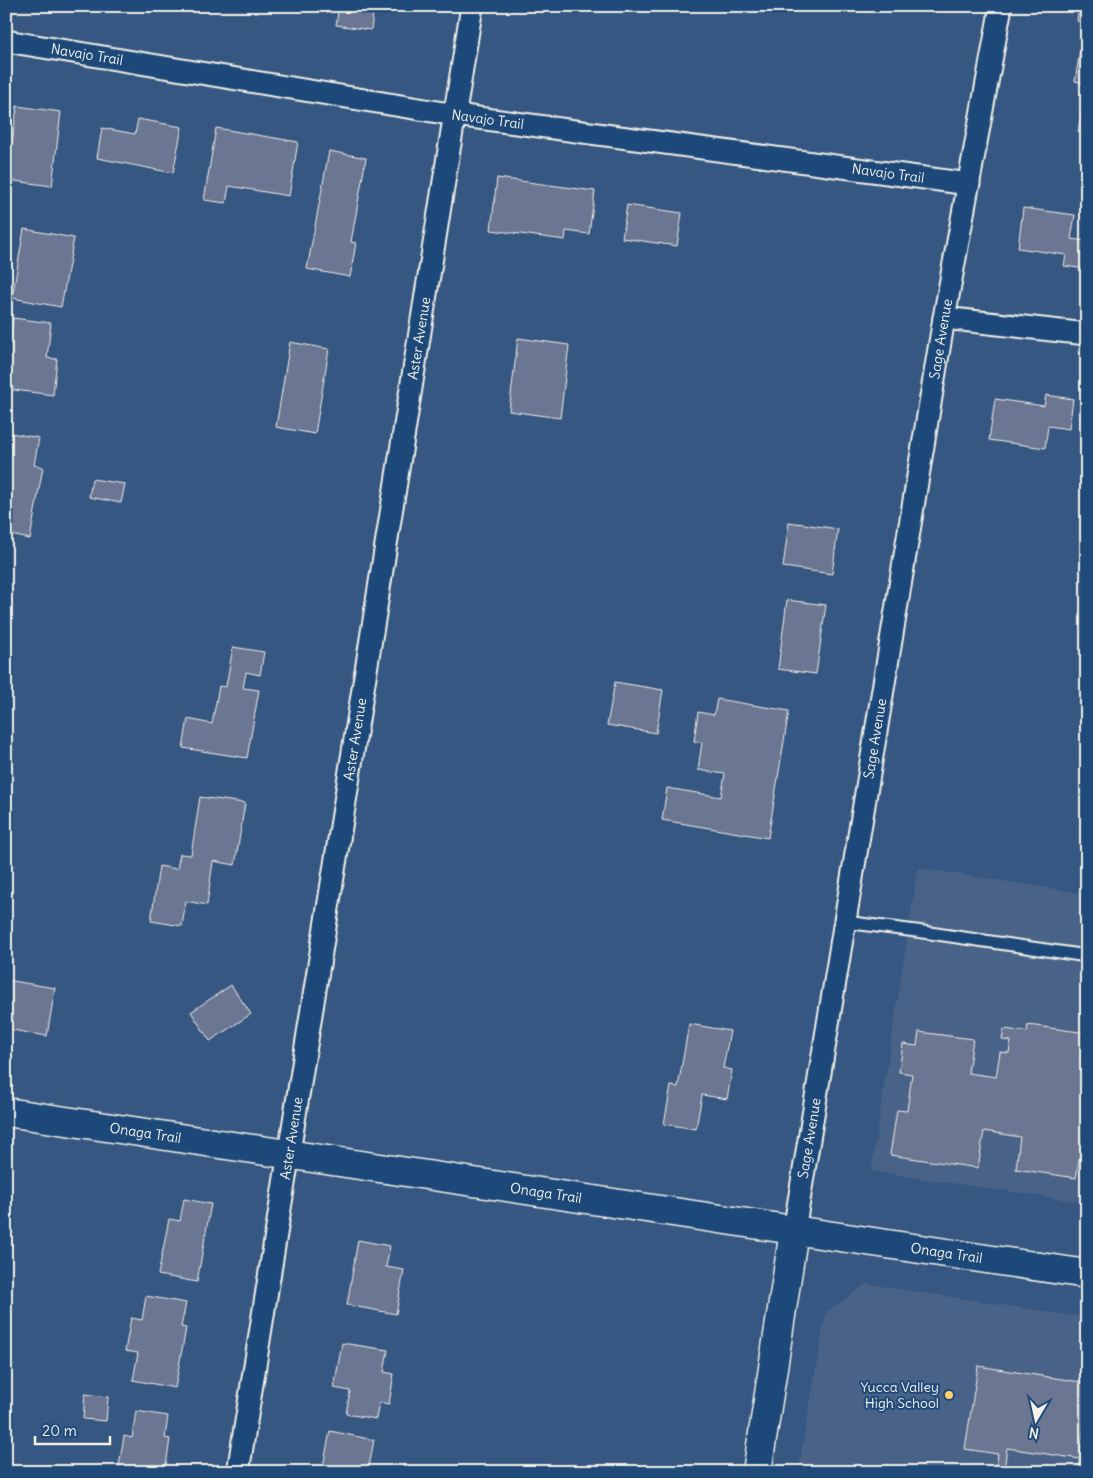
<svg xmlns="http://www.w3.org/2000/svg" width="1093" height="1478" font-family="Delius,sans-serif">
<rect width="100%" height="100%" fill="#365781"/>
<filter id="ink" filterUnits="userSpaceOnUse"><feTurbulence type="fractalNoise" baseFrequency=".02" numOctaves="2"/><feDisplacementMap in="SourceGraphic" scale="10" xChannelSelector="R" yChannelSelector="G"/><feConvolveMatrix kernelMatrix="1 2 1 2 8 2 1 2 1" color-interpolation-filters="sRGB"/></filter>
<g filter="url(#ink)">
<path fill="#496388" d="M918,868l169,26v309l-216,-32z
M867,1284l220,34v154h-289l28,-160z"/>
<path fill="#6b7692" stroke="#f4f1e8" d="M339,6h48l-1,2 -12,-2 -3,24 -35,-5z
M1079,6h8v17l-10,-2z
M1080,50l7,1v83l-9,-2 8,-48 -11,-3z
M17,106l44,6 -9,74 -45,-6z
M138,119l44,8 -9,46 -76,-15 5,-30 33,6z
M216,128l82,14 -9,54 -60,-10 -3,17 -22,-3z
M329,151l37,7 -15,84 5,1 -6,34 -43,-8z
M497,178l98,13 -6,43 -23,-3 -1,9 -74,-10z
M627,205l55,8 -5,33 -55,-8z
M1023,208l52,7 -4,24 16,2v28l-23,-3 2,-11 -48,-7z
M24,229l50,9 -13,69 -49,-9z
M13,318l38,5 -4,35 10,1 -4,36 -47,-6z
M518,338l51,7 -9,73 -51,-7z
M290,342l39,7 -14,85 -39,-7z
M1046,395l27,4 -4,30 -21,-3 -3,22 -56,-8 6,-41 49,7z
M1087,423v28l-5,-1z
M11,433l28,5 -5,27 9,2 -13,72 -24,-5v-76z
M92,479l33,5 -4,19 -32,-6z
M789,522l49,7 -6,45 -49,-7z
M787,600l39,5 -10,69 -38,-5z
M233,647l31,5 -4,23 -14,-3 -3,16 16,2 -12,68 -64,-10 5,-29 24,5 7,-38 7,1z
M615,682l48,8 -7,43 -49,-8z
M717,699l72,12 -21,127 -106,-18 5,-32 54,9 4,-23 -27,-4 4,-28 -8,-1 4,-29 16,3z
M200,797l45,6 -10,62 -22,-4 -6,44 -21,-4 -4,25 -31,-5 8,-55 18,3 3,-15 11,1z
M6,980l49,8 -8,48 -41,-7z
M231,985l20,29 -41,27 -19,-29z
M689,1024l41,7 -7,37 9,2 -5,29 -25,-4 -6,34 -32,-5 7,-38 7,1z
M1028,1025l59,8v104h-4l-7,41 -60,-9 4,-32 -36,-6 -6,37 -88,-13 7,-45 10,1 5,-37 -13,-2 4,-28 14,2 2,-14 54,7 -5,34 28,4 4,-25 9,1 2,-12 -9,-1 2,-11 23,3z
M184,1199l27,5 -14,78 -39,-7 11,-56 11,2z
M358,1240l32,6 -4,21 18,3 -8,44 -49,-9z
M146,1296l40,7 -5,24 5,1 -11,60 -42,-8 5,-27 -13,-2 6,-33 11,2z
M342,1343l46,7 -4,22 10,2 -5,30 -10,-2 -3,17 -30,-5 4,-23 -16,-3z
M978,1366l109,17v23l-7,46 7,2v18h-9l2,-13 -73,-11 -3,21 -8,-1 2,-14 -33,-5z
M85,1394l23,3 -2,24 -23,-2z
M136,1411l32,5 -3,22 5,1 -5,33h-47l6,-36 8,2z
M330,1431l44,9 -6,32h-46z"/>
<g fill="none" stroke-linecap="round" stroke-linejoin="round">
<g stroke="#f4f1e8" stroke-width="15">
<path id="service" d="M845,922l71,9 171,25"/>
</g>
<g stroke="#f4f1e8" stroke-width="25">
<g id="minor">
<path id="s1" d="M6,41l450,74 513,69"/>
<path d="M944,318l143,16"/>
<path id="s2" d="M794,1231l150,-913 57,-312"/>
<path id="s3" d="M238,1472l234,-1466"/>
</g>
</g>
<g stroke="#f4f1e8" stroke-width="31">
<g id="tertiary">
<path id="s4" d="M6,1112l1081,162"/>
<path d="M757,1472l37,-241"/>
</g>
</g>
<use href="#service" stroke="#1f4a7a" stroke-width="11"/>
<use href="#minor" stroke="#1f4a7a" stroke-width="21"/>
<use href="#tertiary" stroke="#1f4a7a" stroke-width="28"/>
</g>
</g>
<circle fill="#ffd166" stroke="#1f4a7a" stroke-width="2" cx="949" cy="1395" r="5"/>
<g text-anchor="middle" stroke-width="4" stroke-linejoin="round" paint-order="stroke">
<g font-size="14" fill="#f4f1e8" stroke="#1f4a7a">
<text dy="5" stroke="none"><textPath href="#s1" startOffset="82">Navajo Trail</textPath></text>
<text dy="5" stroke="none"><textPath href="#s1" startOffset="488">Navajo Trail</textPath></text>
<text dy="5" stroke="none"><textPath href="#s1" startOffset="892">Navajo Trail</textPath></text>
<text dy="5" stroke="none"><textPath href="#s3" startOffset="1148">Aster Avenue</textPath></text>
<text dy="5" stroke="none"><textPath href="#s2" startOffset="904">Sage Avenue</textPath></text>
<text dy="5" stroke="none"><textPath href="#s2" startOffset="499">Sage Avenue</textPath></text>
<text dy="5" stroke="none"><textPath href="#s3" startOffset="742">Aster Avenue</textPath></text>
<text dy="5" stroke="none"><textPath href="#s4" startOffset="141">Onaga Trail</textPath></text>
<text dy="5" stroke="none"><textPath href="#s2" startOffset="94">Sage Avenue</textPath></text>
<text dy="5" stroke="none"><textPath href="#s3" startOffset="338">Aster Avenue</textPath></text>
<text dy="5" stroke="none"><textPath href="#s4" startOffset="546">Onaga Trail</textPath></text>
<text dy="5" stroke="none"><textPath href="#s4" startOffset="951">Onaga Trail</textPath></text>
</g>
<g font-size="14" fill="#f4f1e8" stroke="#1f4a7a" text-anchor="end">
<text x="939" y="1392">Yucca Valley<tspan x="939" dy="16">High School</tspan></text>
</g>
</g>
<rect width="1093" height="1478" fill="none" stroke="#1f4a7a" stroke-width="25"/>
<rect x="12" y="12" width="1068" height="1453" fill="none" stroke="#f4f1e8" stroke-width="2" filter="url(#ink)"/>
<g transform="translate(1036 1420) rotate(189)" stroke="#1f4a7a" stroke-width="4" paint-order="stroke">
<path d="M0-4L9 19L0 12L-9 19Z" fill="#f4f1e8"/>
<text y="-8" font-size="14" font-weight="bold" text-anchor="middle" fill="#f4f1e8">N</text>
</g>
<path d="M35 1436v8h75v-8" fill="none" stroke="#f4f1e8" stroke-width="2.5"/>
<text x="42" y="1436" font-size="15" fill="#f4f1e8" stroke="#1f4a7a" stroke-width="4" paint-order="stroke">20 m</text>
</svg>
